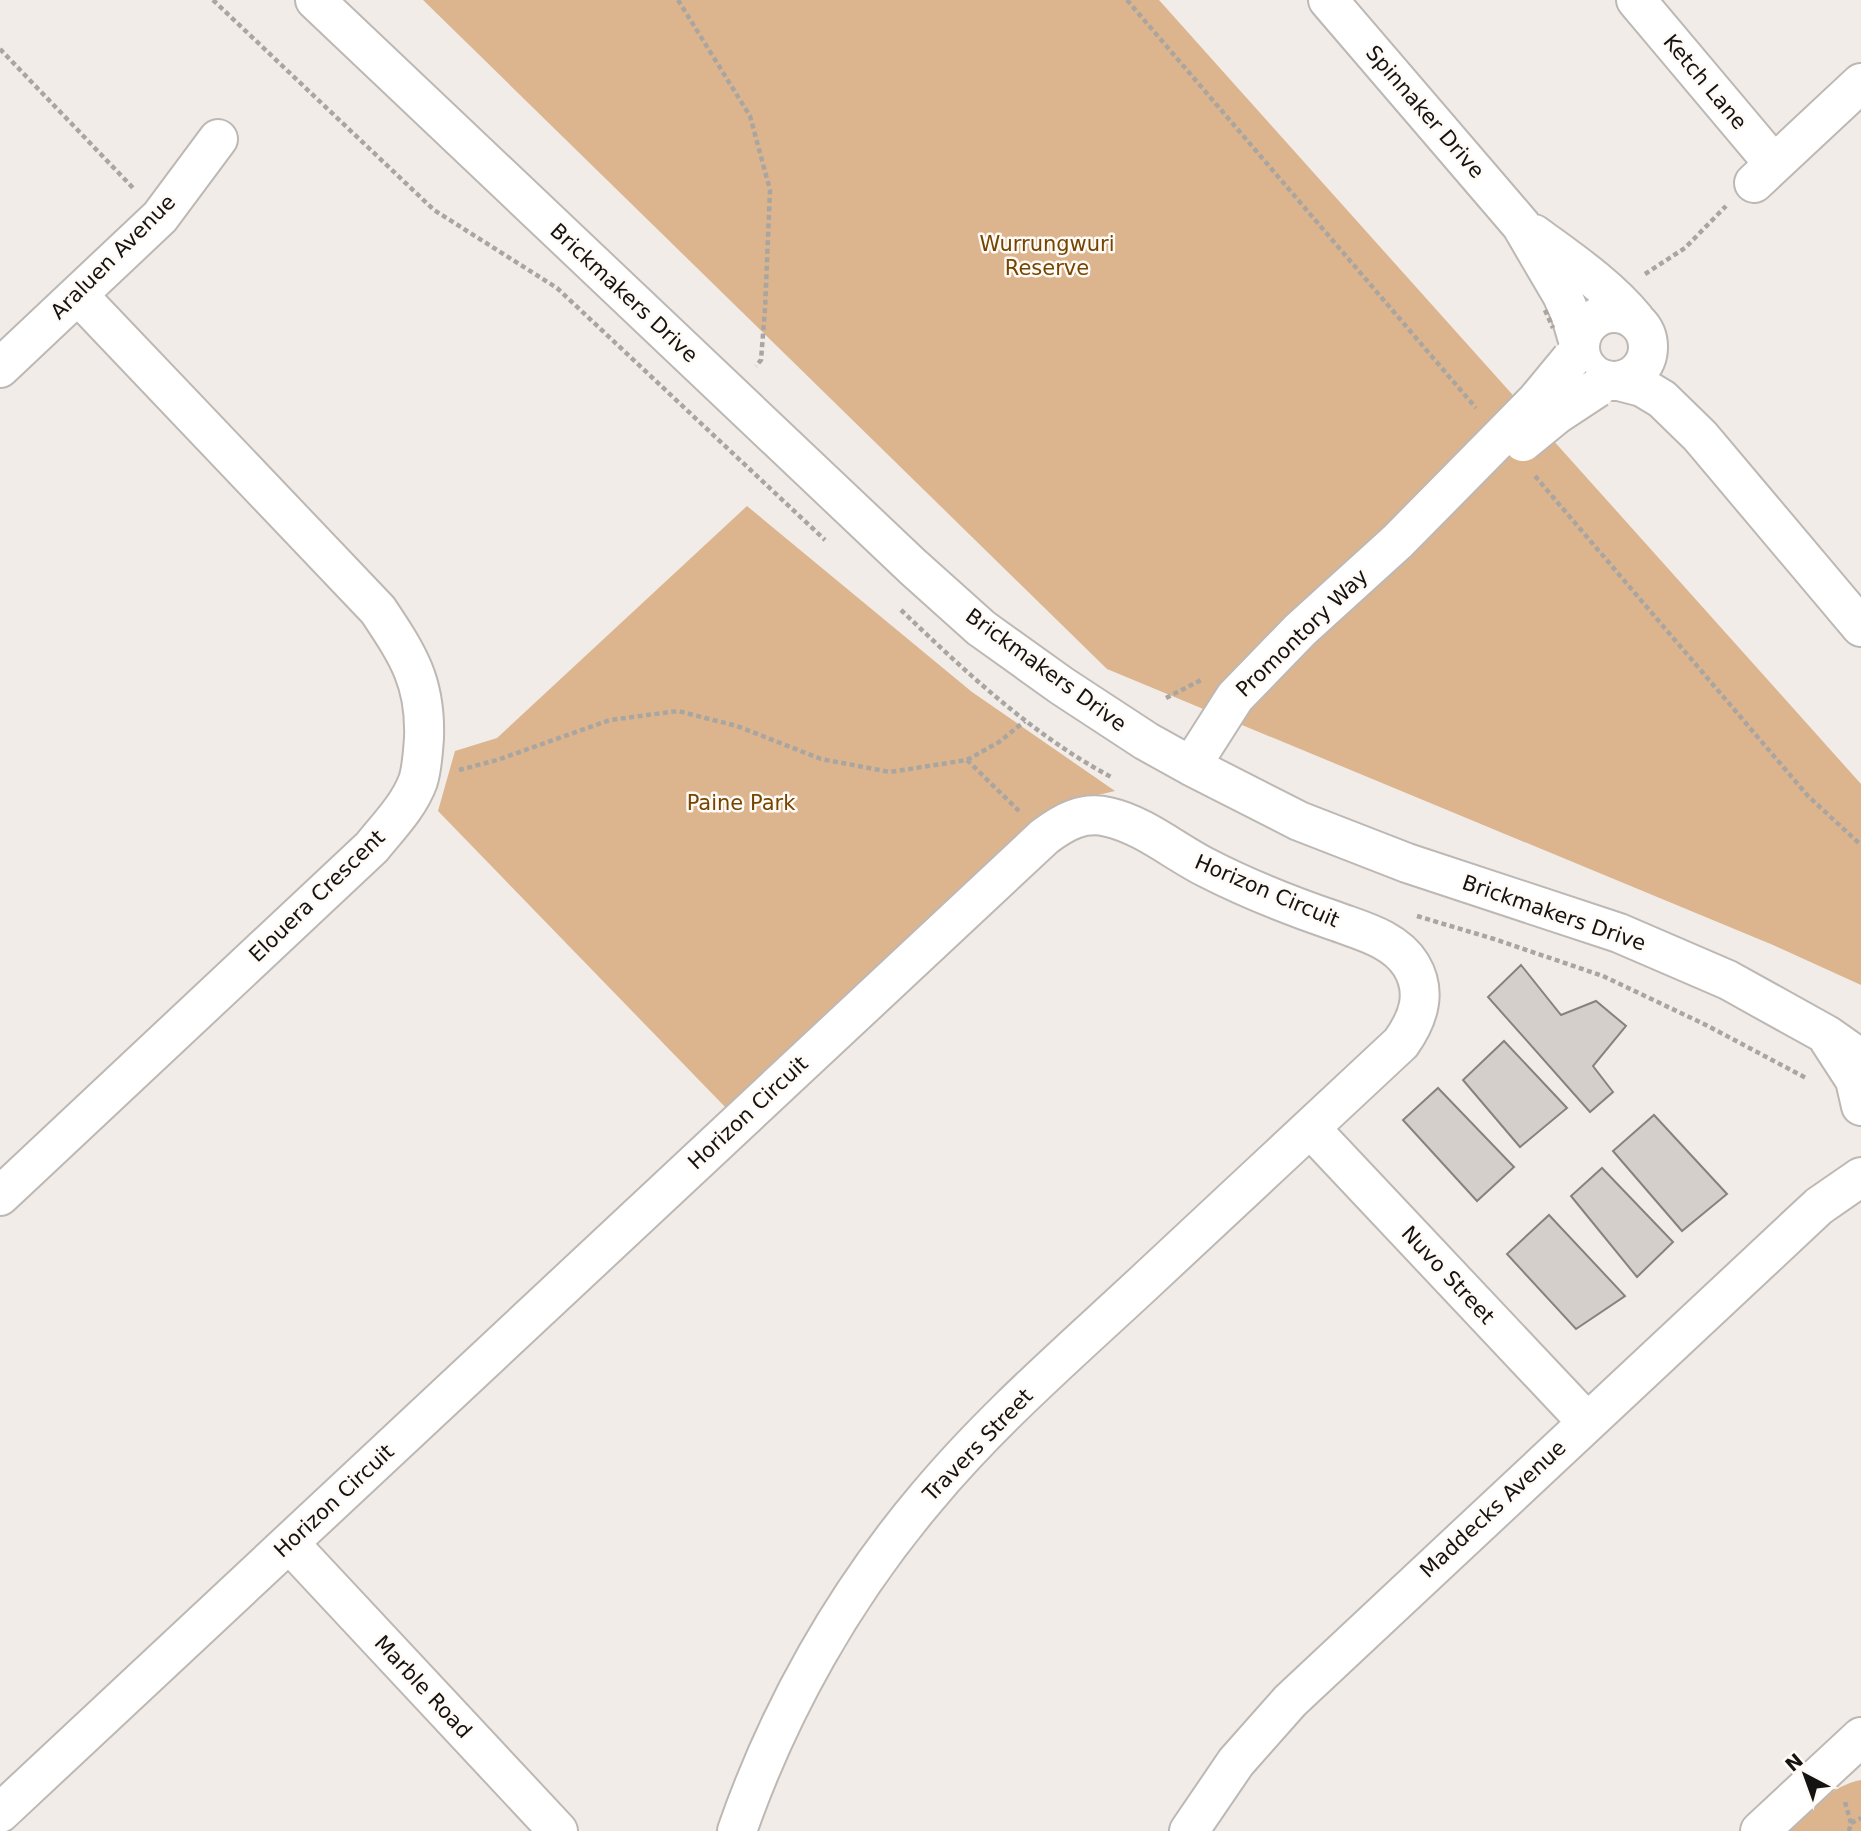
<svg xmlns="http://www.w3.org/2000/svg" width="1861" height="1831" font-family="'DejaVu Sans',sans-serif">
<rect width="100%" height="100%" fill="#f1ece7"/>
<path fill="#dcb58e" d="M423,0h736l702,784v201l-88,-40 -666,-276z
M747,506l225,186 143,99 -39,9 -35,15 -313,295 -290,-299 17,-60 42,-13z
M1861,1780v51h-73c23,-21 42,-45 73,-51z"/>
<path fill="#d4cfca" stroke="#87827e" stroke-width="2" d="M1521,965l40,50 35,-14 30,25 -33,40 20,26 -23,20 -102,-115z
M1504,1041l63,67 -47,39 -57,-67z
M1438,1088l76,79 -37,34 -74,-81z
M1654,1115l73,79 -45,37 -69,-80z
M1602,1168l71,74 -36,35 -66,-81z
M1549,1215l76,81 -49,33 -69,-75z"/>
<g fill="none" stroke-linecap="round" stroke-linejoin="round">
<g stroke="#bdb8b4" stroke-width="42">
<path id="minor" d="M315,0l598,567 68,61 81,58 84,55 45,25 108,55 108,42 212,70 109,47 99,55 34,24
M1328,0l193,225 41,70 8,18 10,34
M1636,0l138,164
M1754,183l107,-100
M1534,234c35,26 73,51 101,85
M1580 347a34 34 0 1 1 68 0a34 34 0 1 1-68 0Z
M0,368l160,-151 58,-78
M1619,381l23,6 20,12 38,37 161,191
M1191,766l44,-69 65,-67 98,-89
M1829,1040l26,40 6,26
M1310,1128l277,294
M0,1196l372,-349c16,-20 37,-41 46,-66 4,-12 5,-29 6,-43 2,-56 -16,-83 -46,-128l-300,-315
M289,1543l269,288
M0,1813l1045,-977c19,-14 38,-25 63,-19 36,8 67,35 99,51 41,21 84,38 128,53 27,10 60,18 76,44 17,28 7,54 -10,78 -85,80 -171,159 -256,239 -74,69 -153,137 -218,215 -83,98 -148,213 -190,334
M1189,1831l47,-69 54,-61 529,-495 42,-29
M1760,1831l101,-94"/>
</g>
<path stroke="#a9a5a1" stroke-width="4.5" stroke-dasharray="5 3.5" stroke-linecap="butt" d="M213,0l221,210 123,78 268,252
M678,0l72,116 20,74 -5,119 -4,51 -5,6
M1127,0l349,408
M0,49l135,141
M1645,274l40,-26 41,-42
M1535,476l273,320 53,49
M901,610c65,62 131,125 212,168
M1166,698l35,-18
M967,760l52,51
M459,770l38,-10 113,-40 68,-9 59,15 84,33 69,13 77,-12 32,-18 26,-21
M1417,916l77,23 109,37 103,49 102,54
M1845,1802l6,21 -2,8
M1851,1823l10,-5"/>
<use href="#minor" stroke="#fff" stroke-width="38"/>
<g stroke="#bdb8b4" stroke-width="42" stroke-linecap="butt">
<path id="minor-bridge" d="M1523,442l33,-27 41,-27
M1398,541l139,-141 34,-41"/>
</g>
<path stroke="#a9a5a1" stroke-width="4.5" stroke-dasharray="5 3.5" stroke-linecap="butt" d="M1545,310l8,18"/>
<use href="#minor-bridge" stroke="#fff" stroke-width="38"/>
</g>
<g text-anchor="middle" stroke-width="5" stroke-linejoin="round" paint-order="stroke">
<g font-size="21" fill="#141311" stroke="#fffaf5">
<text transform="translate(1705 82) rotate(50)" y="7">Ketch Lane</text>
<text transform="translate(1425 112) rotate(49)" y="7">Spinnaker Drive</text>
<text transform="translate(113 257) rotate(-45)" y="7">Araluen Avenue</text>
<text transform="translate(624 293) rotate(43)" y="7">Brickmakers Drive</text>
<text transform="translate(1302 633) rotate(-44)" y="7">Promontory Way</text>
<text transform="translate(1046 670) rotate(36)" y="7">Brickmakers Drive</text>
<text transform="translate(1267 891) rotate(23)" y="7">Horizon Circuit</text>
<text transform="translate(317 896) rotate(-44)" y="7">Elouera Crescent</text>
<text transform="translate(1554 913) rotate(19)" y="7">Brickmakers Drive</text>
<text transform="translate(748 1113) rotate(-43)" y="7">Horizon Circuit</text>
<text transform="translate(1448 1275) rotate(47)" y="7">Nuvo Street</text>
<text transform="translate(978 1445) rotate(-46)" y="7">Travers Street</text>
<text transform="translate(334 1501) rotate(-43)" y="7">Horizon Circuit</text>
<text transform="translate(1493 1509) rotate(-43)" y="7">Maddecks Avenue</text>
<text transform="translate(423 1687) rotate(47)" y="7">Marble Road</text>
</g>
<g font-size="21" fill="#744501" stroke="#fffaf5">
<text x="1047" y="251">Wurrungwuri<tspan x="1047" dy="24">Reserve</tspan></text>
<text x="741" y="810">Paine Park</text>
</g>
</g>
<g transform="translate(1805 1775) rotate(319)" stroke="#fffaf5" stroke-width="5" paint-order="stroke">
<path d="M0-5L12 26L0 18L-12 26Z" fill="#141311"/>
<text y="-10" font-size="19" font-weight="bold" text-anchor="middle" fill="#141311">N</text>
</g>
</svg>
